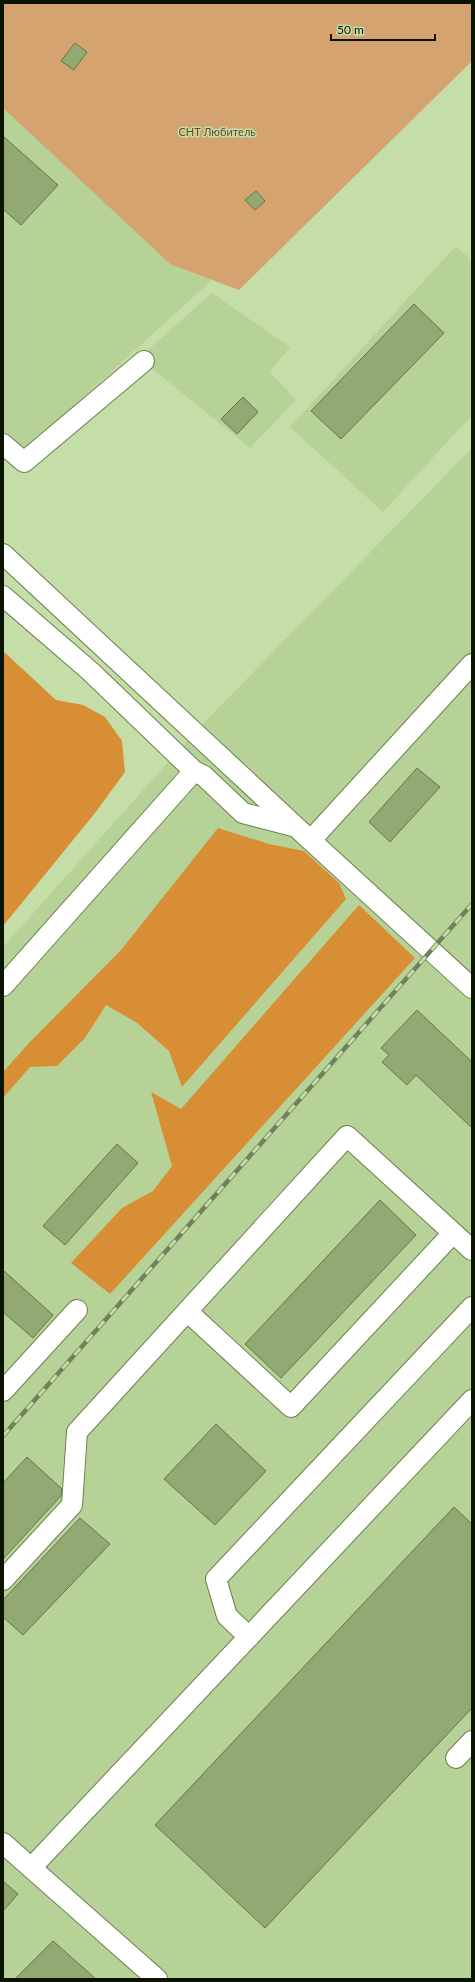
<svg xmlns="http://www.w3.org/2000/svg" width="475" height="1982" font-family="Lato,sans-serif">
<rect width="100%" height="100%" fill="#c5dda7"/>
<path fill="#b7d296" d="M3,108l167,156 42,16 -202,184 -7,-6z
M456,246l16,15v154l-89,97 -93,-85z
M212,293l78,54 -20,25 26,28 -46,48 -111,-90z
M472,448v1531h-469v-1032l192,-215z"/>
<path fill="#d4a36f" d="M3,3h469v58l-233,229 -69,-26 -167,-156z"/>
<path fill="#d78e35" d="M3,651l53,49 27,5 22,12 17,24 3,31 -30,41 -92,113z
M218,828l51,16 35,7 35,32 7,16 -164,188 -13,-36 -33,-29 -30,-17 -21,33 -28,28 -27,1 -27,31v-26l26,-29 92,-93z
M359,905l56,53 -305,336 -39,-31 51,-55 31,-17 19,-25 -21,-74 30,17z"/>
<path fill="#92a974" stroke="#627745" d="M75,43l12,9 -13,18 -13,-9z
M3,136l55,49 -37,40 -18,-16z
M256,191l9,10 -10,9 -10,-10z
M414,304l30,29 -103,106 -30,-28z
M243,397l15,15 -21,22 -16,-15z
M417,768l23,19 -50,55 -21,-20z
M417,1010l55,52v66l-56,-53 -9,10 -25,-23 7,-7 -8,-7z
M117,1144l21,19 -73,82 -22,-19z
M380,1200l36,35 -135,143 -36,-34z
M3,1270l50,45 -20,23 -30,-26z
M216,1424l50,47 -51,54 -51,-46z
M27,1457l35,32 -1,7 -58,63v-76z
M454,1507l18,17v184l-207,220 -110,-103z
M80,1518l30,26 -87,91 -20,-18v-17z
M3,1881l15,13 -15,17z
M53,1941l43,38h-81z"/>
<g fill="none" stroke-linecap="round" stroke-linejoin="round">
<g stroke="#6b814e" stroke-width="22">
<path id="minor" d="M3,444l21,18 120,-101
M3,554l292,272 177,162
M3,596l87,75 104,100 10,5 39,37 50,13
M311,840l161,-176
M3,986l191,-215
M188,1312l103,95 162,-174
M3,1391l74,-81
M3,1580l69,-75 5,-73 270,-296 125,114
M249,1637l-22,-21 -11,-37 256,-272
M456,1758l16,-17
M3,1843l154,136
M31,1868l441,-468"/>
</g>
<use href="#minor" stroke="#fff" stroke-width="20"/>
<g stroke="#71815c" stroke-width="4.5">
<path id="rail" d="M3,1436l469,-532"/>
</g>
<use href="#rail" stroke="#c5dda7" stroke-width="3" stroke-dasharray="9" stroke-linecap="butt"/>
</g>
<g text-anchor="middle" stroke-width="3" stroke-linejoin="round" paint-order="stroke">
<g font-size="11" fill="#664724" stroke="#c5dda7">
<text x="217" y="136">СНТ Любитель</text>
</g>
</g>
<rect width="475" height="1982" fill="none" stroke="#0b1302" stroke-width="8"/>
<path d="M331 34v6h104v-6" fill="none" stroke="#0b1302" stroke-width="2"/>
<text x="337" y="34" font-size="12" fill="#0b1302" stroke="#c5dda7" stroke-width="3" paint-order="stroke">50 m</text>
</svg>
